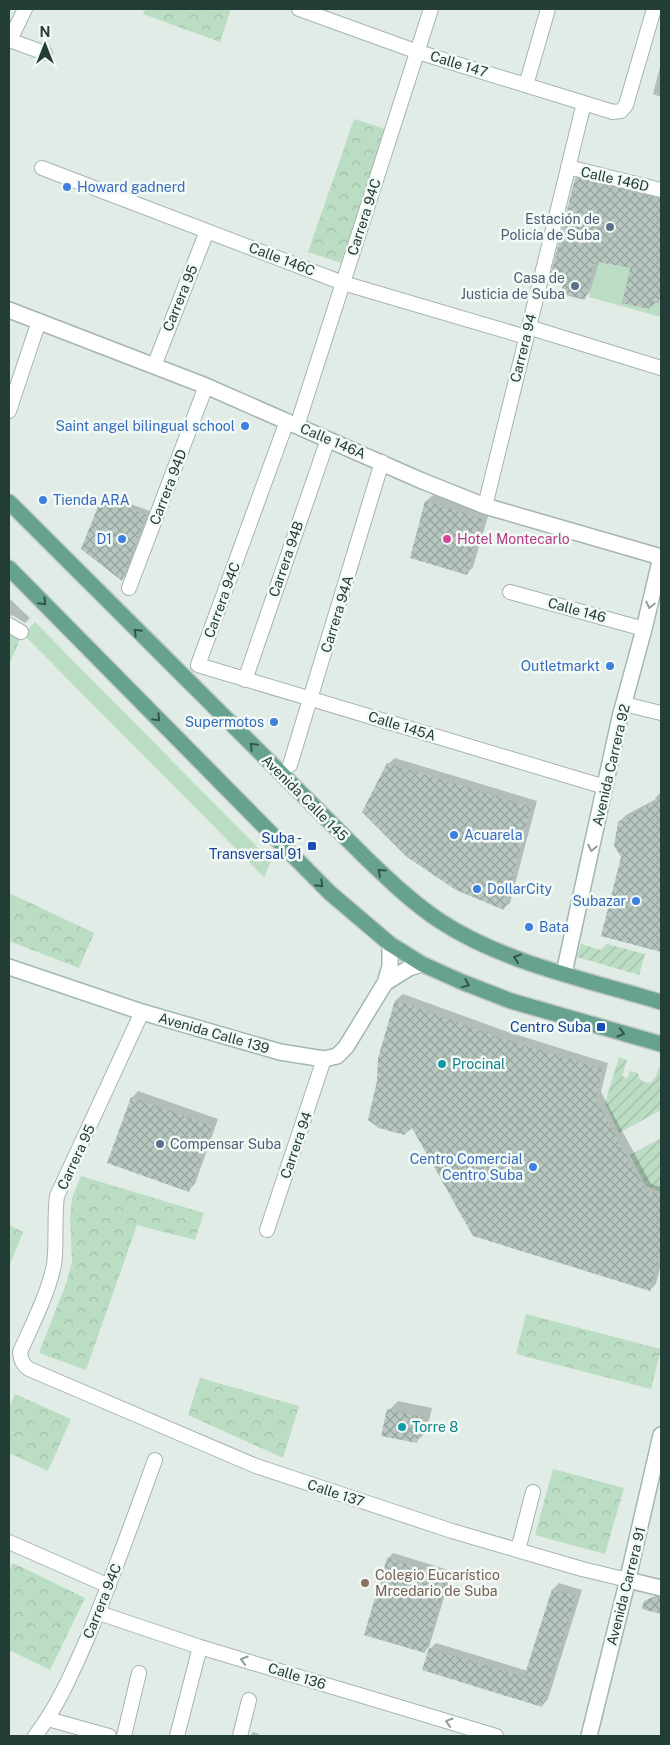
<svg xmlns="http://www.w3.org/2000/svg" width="670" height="1745" font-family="'Public Sans',sans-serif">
<defs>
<pattern id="park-crowns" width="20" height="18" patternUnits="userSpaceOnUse" patternTransform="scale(1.25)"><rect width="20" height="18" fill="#bbddc3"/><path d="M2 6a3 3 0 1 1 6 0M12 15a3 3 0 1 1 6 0" fill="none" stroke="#a0bfa8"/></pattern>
<pattern id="garden-furrows" width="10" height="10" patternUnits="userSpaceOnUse" patternTransform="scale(1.25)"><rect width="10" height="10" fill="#bbddc3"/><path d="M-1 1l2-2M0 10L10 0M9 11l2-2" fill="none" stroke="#a0bfa8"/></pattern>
<pattern id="building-cross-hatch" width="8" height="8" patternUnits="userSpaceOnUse" patternTransform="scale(1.25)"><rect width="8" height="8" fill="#b7c7c0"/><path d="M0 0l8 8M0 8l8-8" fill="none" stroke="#94a39d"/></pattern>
</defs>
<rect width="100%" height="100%" fill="#e2ece7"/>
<path fill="#bbddc3" d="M598,262l63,12v43l-72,-20z
M35,622l236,239 -7,16 -241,-243z"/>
<path fill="url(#park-crowns)" d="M145,9h86l-11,33 -77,-28z
M354,119l31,10 -44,134 -33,-11z
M9,631l12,6 -12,28z
M9,893l85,40 -15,35 -70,-27z
M81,1176l123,37 -9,27 -58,-15 -51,145 -47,-17 28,-72 5,-19 -2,-44 2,-20z
M9,1225l14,7 -14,35z
M526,1314l135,35 -10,40 -135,-35z
M200,1378l99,28 -16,52 -95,-43z
M15,1394l56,25 -23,52 -39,-18v-45z
M553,1469l71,19 -19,66 -70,-19z
M13,1563l72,35 -35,72 -41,-20v-79z"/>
<path fill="url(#garden-furrows)" d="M581,944l20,6 6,-6 38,10 -6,21 -62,-18z
M619,1057l8,3 -5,16 5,2 3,-7 8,2 1,5 5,4 6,1 5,-5 4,-11 2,1v42l-42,23 -14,-30z
M661,1138v54l-15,-6 -16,-31z"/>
<path fill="#0003" d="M661,63v34l-8,-3z
M582,172l79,19v107l-12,10 -18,-41 -32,-6 -9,31 -6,6 -8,-120z
M106,495l44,16 -24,64 -4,4 -20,-80z
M433,495l56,18 -16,54 -6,7 -55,-17 14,-56z
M9,598l21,20 -5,5 -11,-7 -5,-1z
M395,758l142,43 -27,102 -7,6 -115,-145z
M661,792v159l-58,-15 19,-79 -3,-35 7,-7 30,-16 -1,-1z
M403,994l105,38 100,31 -7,29 50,92 10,3v77l-5,20 -6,6 -254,-290z
M138,1091l80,28 -23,65 -7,7 -56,-93z
M398,1401l34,7 -6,24 -9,9 -28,-31z
M393,1553l59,18 -23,76 -5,5 -59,-17 23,-77z
M559,1583l23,7 -34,109 -6,7 -112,-57 6,-6 92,28 25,-82z
M657,1595l4,1v17l-17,-5 1,-6z
M253,1732l6,2 -1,2h-8z"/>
<path fill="url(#building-cross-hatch)" d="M575,178l86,21v98h-1l-2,6 -7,-2 -2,8 -27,-6 8,-35 -32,-6 -1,2h-3l-9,36 -24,-6 3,-15 -14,-2z
M101,499l45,16 -24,66 -41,-32z
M425,501l58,18 -16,56 -57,-17z
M387,763l144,44 -27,103 -48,-20 -49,-33 -45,-45z
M661,798v154l-60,-16 20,-79 -7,-11 4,-24z
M395,1000l106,38 101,31 -6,30 49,91 16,5v53l-11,43 -177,-55 -61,-108 -8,7 -25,-7 -11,-8 9,-39 1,-23z
M131,1097l81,29 -23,66 -82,-29z
M387,1409l36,8 -6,26 -36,-7z
M387,1558l61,17 -23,78 -61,-18z
M552,1589l24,7 -34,111 -120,-37 7,-22 95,29z
M653,1597l8,2v15l-19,-5 2,-8z"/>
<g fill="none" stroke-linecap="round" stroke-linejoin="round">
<g stroke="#a5b4ae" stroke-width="16">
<path id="minor" d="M299,9l119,43 195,60 8,-1 5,-6 28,-96
M9,40l36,13
M10,40l15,-31
M526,85l22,-76
M568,167l93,23
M42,168l301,115 183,54
M528,327l133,41
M154,366l53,-135
M9,411l30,-90
M287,421l-89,244 407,122
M297,426l134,-417
M485,506l99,-403
M129,588l77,-202
M510,592l134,37
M9,625l12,7
M245,680l83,-241
M624,704l37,9
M290,765l92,-303
M142,1012l-85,184c-3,22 0,48 -3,69 -6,29 -22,60 -34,87 1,8 2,12 9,17l227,97 196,65 130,38 46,11
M267,1230l57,-171
M9,1542l100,44
M518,1550l15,-58
M99,1613l101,34 296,89
M48,1719l61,17
M35,1736c23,-30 37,-63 52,-97 25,-59 46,-119 68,-179
M124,1736l15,-63
M177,1736l23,-89
M240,1736l9,-36"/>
</g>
<g stroke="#a5b4ae" stroke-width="18">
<path id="tertiary" d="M9,310l197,76 214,94 65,26 176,51
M628,1580l33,8"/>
</g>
<g stroke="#a0b8af" stroke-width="18">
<path id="secondary" d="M9,967l133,45 138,40 44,7 13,-3 9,-9 39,-64 5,-17v-22
M564,973l56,-256 24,-88 17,-72
M385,983l24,-15 13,-4
M589,1736l36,-145 36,-156"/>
</g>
<g stroke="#c1c9c6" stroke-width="18">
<path id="primary" d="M9,502l358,357c23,22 46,44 73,62 64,42 148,59 221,81
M9,568l321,325 60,51 32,20 40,18 49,19 150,43"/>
</g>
<use href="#minor" stroke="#fff" stroke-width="14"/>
<use href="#tertiary" stroke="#fff" stroke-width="15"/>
<use href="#secondary" stroke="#fff" stroke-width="15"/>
<use href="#primary" stroke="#67a190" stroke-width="15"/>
</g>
<defs><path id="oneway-chevron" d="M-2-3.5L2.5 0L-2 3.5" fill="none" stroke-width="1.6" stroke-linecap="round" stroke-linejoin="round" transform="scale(1.25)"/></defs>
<g stroke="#33564c">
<use href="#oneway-chevron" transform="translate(43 602) rotate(45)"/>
<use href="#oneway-chevron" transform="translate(137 632) rotate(-135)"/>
<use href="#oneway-chevron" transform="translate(157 718) rotate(46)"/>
<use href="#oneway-chevron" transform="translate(253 746) rotate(-135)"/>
<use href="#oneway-chevron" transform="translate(381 872) rotate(-138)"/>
<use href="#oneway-chevron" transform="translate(320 884) rotate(45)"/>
<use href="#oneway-chevron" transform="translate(517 958) rotate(-162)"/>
<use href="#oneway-chevron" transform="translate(466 984) rotate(22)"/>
<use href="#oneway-chevron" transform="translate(621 1033) rotate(16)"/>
</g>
<g stroke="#909e9a">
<use href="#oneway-chevron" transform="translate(650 605) rotate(103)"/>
<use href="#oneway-chevron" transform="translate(592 848) rotate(103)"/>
<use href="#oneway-chevron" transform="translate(244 1660) rotate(-163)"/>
<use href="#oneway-chevron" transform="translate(449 1722) rotate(-163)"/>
</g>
<g fill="#3f7fe0" stroke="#f3f9f5" stroke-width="2">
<circle cx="67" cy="187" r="5"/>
<circle cx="245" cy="426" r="5"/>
<circle cx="43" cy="500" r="5"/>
<circle cx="122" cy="539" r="5"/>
<circle cx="610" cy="666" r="5"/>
<circle cx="274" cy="722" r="5"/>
<circle cx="454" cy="835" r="5"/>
<circle cx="477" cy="889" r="5"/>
<circle cx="636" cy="901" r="5"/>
<circle cx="529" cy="927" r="5"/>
<circle cx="533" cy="1167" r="5"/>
</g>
<g fill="#5c6f8a" stroke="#f3f9f5" stroke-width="2">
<circle cx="610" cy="227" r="5"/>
<circle cx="575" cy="286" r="5"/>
<circle cx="160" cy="1144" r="5"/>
</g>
<circle fill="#d1479c" stroke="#f3f9f5" stroke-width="2" cx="447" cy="539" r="5"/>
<g fill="#1a4fb4" stroke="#f3f9f5" stroke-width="2">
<rect x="307" y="841" width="10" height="10" rx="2.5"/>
<rect x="596" y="1022" width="10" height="10" rx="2.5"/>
</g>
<g fill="#0f9aa8" stroke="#f3f9f5" stroke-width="2">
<circle cx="442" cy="1064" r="5"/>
<circle cx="402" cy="1427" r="5"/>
</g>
<circle fill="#8d6e63" stroke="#f3f9f5" stroke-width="2" cx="365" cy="1583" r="5"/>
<g text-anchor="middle" stroke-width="5" stroke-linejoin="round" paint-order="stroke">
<g font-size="14" fill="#223d35" stroke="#f3f9f5">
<text transform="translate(459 64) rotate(17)" y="5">Calle 147</text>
<text transform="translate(615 179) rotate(13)" y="5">Calle 146D</text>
<text transform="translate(364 217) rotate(-72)" y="5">Carrera 94C</text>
<text transform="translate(282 259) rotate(21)" y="5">Calle 146C</text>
<text transform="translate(180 298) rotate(-68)" y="5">Carrera 95</text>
<text transform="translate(523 348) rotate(-76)" y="5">Carrera 94</text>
<text transform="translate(333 441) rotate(23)" y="5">Calle 146A</text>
<text transform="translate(168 487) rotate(-69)" y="5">Carrera 94D</text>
<text transform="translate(286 559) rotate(-71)" y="5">Carrera 94B</text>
<text transform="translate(222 600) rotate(-70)" y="5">Carrera 94C</text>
<text transform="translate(577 610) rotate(15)" y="5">Calle 146</text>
<text transform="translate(337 614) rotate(-73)" y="5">Carrera 94A</text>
<text transform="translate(402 726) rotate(17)" y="5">Calle 145A</text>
<text transform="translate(611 765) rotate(-77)" y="5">Avenida Carrera 92</text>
<text transform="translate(305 798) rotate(45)" y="5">Avenida Calle 145</text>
<text transform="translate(214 1033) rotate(16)" y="5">Avenida Calle 139</text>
<text transform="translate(296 1145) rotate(-71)" y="5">Carrera 94</text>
<text transform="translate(76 1157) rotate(-65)" y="5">Carrera 95</text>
<text transform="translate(336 1493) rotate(18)" y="5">Calle 137</text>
<text transform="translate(626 1586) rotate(-76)" y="5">Avenida Carrera 91</text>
<text transform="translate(102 1601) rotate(-68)" y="5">Carrera 94C</text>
<text transform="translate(297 1676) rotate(17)" y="5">Calle 136</text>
</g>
<g font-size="14" fill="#366cbe" stroke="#f3f9f5" text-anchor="end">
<text x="77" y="192" text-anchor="start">Howard gadnerd</text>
<text x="235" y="431">Saint angel bilingual school</text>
<text x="53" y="505" text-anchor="start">Tienda ARA</text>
<text x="112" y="544">D1</text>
<text x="600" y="671">Outletmarkt</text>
<text x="264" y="727">Supermotos</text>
<text x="464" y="840" text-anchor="start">Acuarela</text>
<text x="487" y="894" text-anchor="start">DollarCity</text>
<text x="626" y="906">Subazar</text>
<text x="539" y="932" text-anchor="start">Bata</text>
<text x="523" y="1164">Centro Comercial<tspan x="523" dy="16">Centro Suba</tspan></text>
</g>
<g font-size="14" fill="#4e5e75" stroke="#f3f9f5" text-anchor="end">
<text x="600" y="224">Estación de<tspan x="600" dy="16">Policía de Suba</tspan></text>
<text x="565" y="283">Casa de<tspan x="565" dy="16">Justicia de Suba</tspan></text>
<text x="170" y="1149" text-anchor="start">Compensar Suba</text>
</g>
<g font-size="14" fill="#b23c85" stroke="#f3f9f5" text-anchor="start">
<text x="457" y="544">Hotel Montecarlo</text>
</g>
<g font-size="14" fill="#164399" stroke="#f3f9f5" text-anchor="end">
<text x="302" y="843">Suba -<tspan x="302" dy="16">Transversal 91</tspan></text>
<text x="591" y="1032">Centro Suba</text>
</g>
<g font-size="14" fill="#0d838f" stroke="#f3f9f5" text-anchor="start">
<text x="452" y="1069">Procinal</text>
<text x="412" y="1432">Torre 8</text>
</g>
<g font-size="14" fill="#785e54" stroke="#f3f9f5" text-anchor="start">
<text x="375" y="1580">Colegio Eucarístico<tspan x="375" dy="16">Mrcedario de Suba</tspan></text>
</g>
</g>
<rect width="670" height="1745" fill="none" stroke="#223d35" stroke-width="20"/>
<g transform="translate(45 45)" stroke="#f3f9f5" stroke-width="4" paint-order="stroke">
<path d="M0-4L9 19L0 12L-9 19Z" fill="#223d35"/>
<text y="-8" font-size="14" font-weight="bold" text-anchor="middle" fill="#223d35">N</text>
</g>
</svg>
